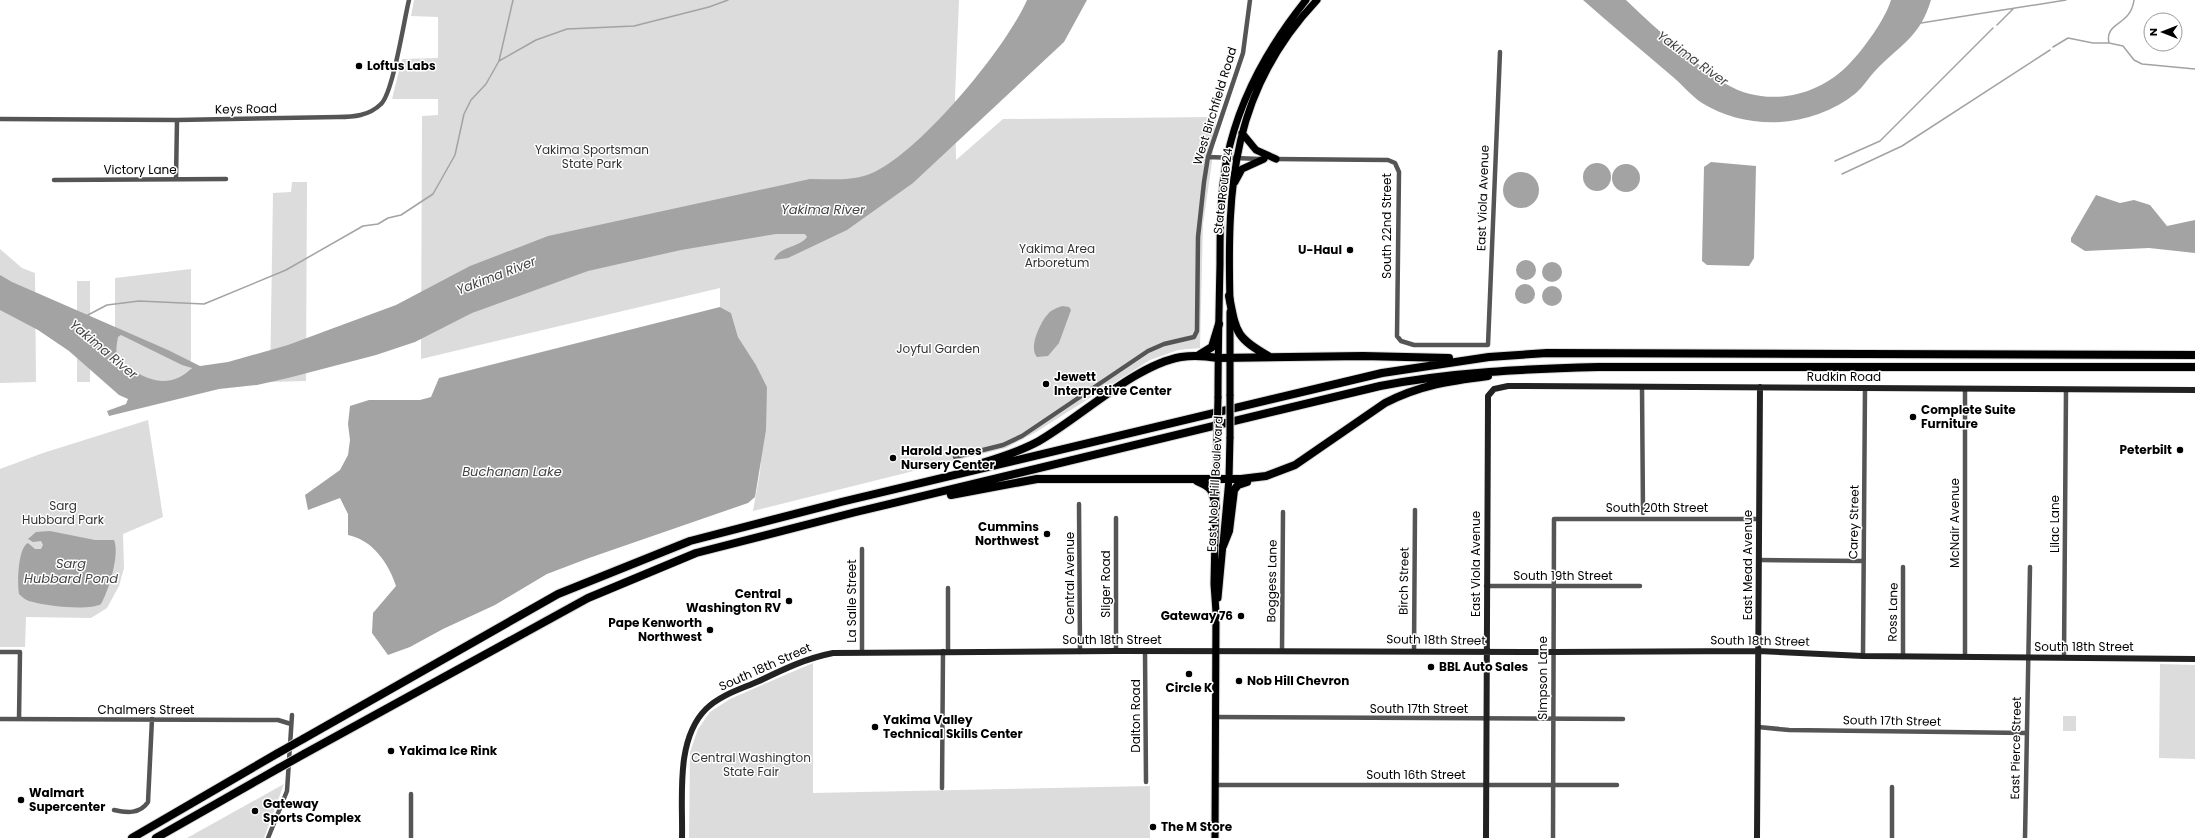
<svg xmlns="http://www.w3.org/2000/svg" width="2195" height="838" font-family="Poppins,sans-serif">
<rect width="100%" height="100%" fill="#fff"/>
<path fill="#dcdcdc" d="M414,0h545l-4,97 1,63 47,-41 213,-2 -4,45 -9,62 -3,124 -22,2 -28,10 -114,72 -30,16 -253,63 7,-39 7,-85 -11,-22 -18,-28 -7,-24 -11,-6v-19l-299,71 1,-243 16,-1v-16h-46l10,-40 36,-1v-41l-27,-1z
M292,182h15l-1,199 -36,1 3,-189 18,-1z
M0,249l22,19 13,5 1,109 -36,1z
M191,269v112l-76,1v-104z
M77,281h13v101h-13z
M148,420l15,97 -40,17 1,34 -5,18 -12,22 -16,10 -65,-1 -1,30h-25v-178l43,-16z
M813,663v130l337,-7v52h47h-508l1,-86 8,-23 12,-17 20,-13z
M2160,664l35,1v94l-36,-1z
M2063,716h13v15h-13z
M284,784l-20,54h-77z"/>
<path fill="#a3a3a3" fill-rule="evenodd" d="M1027,0h60l-23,42 -151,141 -66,47 -59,28 -14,2c5,-14 25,-12 33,-23l-2,-3h-29l-95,16 -93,21 -116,42 -57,29 -39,13 -88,23 -31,7 -38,4 -110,27 -2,-5 19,-7 2,-5 -9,-4 -50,-44 -31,-21 -38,-20v-35l12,7 156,68 32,16 28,-4 60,-17 43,-16 65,-24 74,-39 78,-30 262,-57c19,0 39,2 57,-4 49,-17 139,-127 160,-175zM121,335l61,30 10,3c-20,19 -38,15 -60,2 -5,-3 -11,-6 -14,-12 -3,-6 -1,-15 0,-21z
M1583,0h43c17,17 36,33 54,49 15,12 29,25 46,35 40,24 93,13 124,-21 13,-13 36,-45 41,-63h40c-11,37 -30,44 -55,70 -7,7 -12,16 -20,23 -43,35 -107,39 -154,10 -11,-7 -19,-18 -29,-26 -30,-26 -61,-51 -90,-77z
M1711,162l45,4 -2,92 -5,8 -42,-1 -5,-4 2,-94z
M1583 177a14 14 0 1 1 28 0a14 14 0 1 1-28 0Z
M1612 178a14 14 0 1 1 28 0a14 14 0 1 1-28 0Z
M1503 190a18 18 0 1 1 36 0a18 18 0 1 1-36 0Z
M2096,195l24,8 14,-3 16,5 17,21 28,-6v33l-46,-5 -64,3 -14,-9v-4z
M1516 270a10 10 0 1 1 20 0a10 10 0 1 1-20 0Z
M1542 272a10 10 0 1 1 20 0a10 10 0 1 1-20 0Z
M1515 294a10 10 0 1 1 20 0a10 10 0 1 1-20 0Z
M1542 296a10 10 0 1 1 20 0a10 10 0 1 1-20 0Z
M1062,306l7,1 2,3 -12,33 -11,13 -11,1c-9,-9 4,-36 11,-43 3,-4 9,-6 14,-8z
M720,307l11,6 7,24 18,28 11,22 -1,43 -11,67 -7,6 -159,55 -42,16 -52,31 -52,24 -33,18 -22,8 -16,-22 1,-20 23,-27c-7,-22 -23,-46 -48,-51v-21l-8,-16 -32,12 -3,-15 35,-25 8,-15 2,-15 -2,-16 2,-18 19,-6h51l11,-3 8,-19z
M50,531l45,9h19c6,14 -5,50 -13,64 -12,7 -54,2 -68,-2 -6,-1 -10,-4 -14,-8 -2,-10 -1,-47 9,-51l7,6h6l2,-4 -2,-4 -8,1 -5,-3 8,-7z"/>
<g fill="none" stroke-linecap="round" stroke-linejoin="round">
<path stroke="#a3a3a3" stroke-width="1.5" d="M2134,0c-3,26 -30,22 -25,43l14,3 11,14 8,4 53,5
M1921,23l145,-23
M1997,25l17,-17
M2053,47l15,-9 25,5h16
M499,61l14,-61
M1835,161l45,-20 113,-113
M1842,174l60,-28 148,-96
M86,316l21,-11 32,-4 65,3 82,-34 77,-44 15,-2 10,-6 13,-3 32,-21 22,-39 9,-41 7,-14 15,-16 13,-23 37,-21 31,-11 67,-3 75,-19 19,-7"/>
<g stroke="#dbdbdb" stroke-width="9">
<path id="primary" d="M1242,133l14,17 20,9
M1235,182l7,-13 22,-10
M1230,302c-3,-117 2,-212 87,-302
M1230,312v84
M1218,398c0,-45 1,-89 2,-134 0,-35 0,-71 7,-106 12,-59 42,-112 79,-158
M1218,598l11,-119 1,-42
M1215,838l1,-226 -2,-28 3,-145"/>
</g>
<g stroke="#dbdbdb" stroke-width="10">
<path id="highway" d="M1229,296c7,37 7,42 41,61
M1199,355l13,-8 7,-23
M982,463c20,-6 39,-12 57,-22 42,-24 96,-76 142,-84 13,-2 25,-1 37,1l145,-2 86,2
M1197,481c16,7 15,9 19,26
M951,495l86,-16h204l25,-3 29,-11 90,-62c35,-18 64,-22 103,-27
M1223,546l6,-15 5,-41 4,-5 9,-3
M303,739l255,-145 132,-53 151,-39 541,-129 107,-16 58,-4 648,2
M304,754l284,-156 108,-45 160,-41 524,-126c73,-14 145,-17 219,-19h596
M132,838l146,-85
M156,838l123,-70"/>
</g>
<path stroke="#555" stroke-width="4.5" d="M0,119l177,1 161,-3c15,0 31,-1 43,-13 12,-11 23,-84 28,-104
M1208,157l53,2
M1274,159l114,1 7,3 4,9 -2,164 4,5 13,4h74l12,-293
M176,179l1,-59
M54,180l172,-1
M1642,387l1,126
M955,457l48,-12 19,-9 126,-85 16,-7 30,-7 3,-6 1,-94 6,-55 4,-25 35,-104 7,-53
M1079,504l1,148
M1116,518v133
M1759,560l104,1
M1486,586h154
M948,588v63
M1282,650l1,-138
M1145,651l1,131
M1414,651l1,-141
M0,652h20l-1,67
M862,652v-103
M1863,656l2,-268
M1903,657v-90
M1965,657v-268
M2064,658l2,-268
M1215,717l408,2
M0,719l278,1 13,4
M1758,727l31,3 237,3
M1215,785h402
M942,788l1,-137
M411,794v44
M114,810c13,3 26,4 34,-8l4,-83
M268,838l19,-47 5,-76
M1553,838l1,-319h205
M1892,838v-51
M2025,838l5,-271"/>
<path stroke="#222" stroke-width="6" d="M682,838c1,-40 -7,-98 24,-129 14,-14 35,-20 53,-28 25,-12 48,-23 74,-28l283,-2 437,1 206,-1 104,5 332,3
M1486,838l2,-437v-5l6,-7 14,-3 687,4
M1757,838l3,-451"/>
<use href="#primary" stroke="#000" stroke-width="7"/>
<use href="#highway" stroke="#000" stroke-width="8"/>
<g stroke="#dbdbdb" stroke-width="9" stroke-linecap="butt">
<path id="primary-bridge" d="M1230,437v-41
M1217,439l1,-41"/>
</g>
<g stroke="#dbdbdb" stroke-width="10" stroke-linecap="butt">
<path id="highway-bridge" d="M278,753l25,-14
M279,768l25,-14"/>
</g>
<use href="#primary-bridge" stroke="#000" stroke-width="7"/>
<use href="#highway-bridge" stroke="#000" stroke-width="8"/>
</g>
<g fill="#000" stroke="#fff" stroke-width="1.5">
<circle cx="359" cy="66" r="4"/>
<circle cx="1350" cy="250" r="4"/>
<circle cx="1046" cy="384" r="4"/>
<circle cx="1913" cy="417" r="4"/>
<circle cx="2180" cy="450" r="4"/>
<circle cx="893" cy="458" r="4"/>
<circle cx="1047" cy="534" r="4"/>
<circle cx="789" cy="601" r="4"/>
<circle cx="1241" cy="616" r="4"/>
<circle cx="710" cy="630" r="4"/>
<circle cx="1431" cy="667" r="4"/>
<circle cx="1189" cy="674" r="4"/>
<circle cx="1239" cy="681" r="4"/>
<circle cx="875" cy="727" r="4"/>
<circle cx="391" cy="751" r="4"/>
<circle cx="21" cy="800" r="4"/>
<circle cx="255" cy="811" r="4"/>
<circle cx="1153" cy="827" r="4"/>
</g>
<g text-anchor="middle" stroke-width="3" stroke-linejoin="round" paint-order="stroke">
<g font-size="12" font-weight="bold" fill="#000" stroke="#fff" text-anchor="start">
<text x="367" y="70">Loftus Labs</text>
<text x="1342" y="254" text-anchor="end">U-Haul</text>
<text x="1054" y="381">Jewett<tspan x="1054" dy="14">Interpretive Center</tspan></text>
<text x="1921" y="414">Complete Suite<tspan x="1921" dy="14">Furniture</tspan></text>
<text x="2172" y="454" text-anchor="end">Peterbilt</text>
<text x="901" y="455">Harold Jones<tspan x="901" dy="14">Nursery Center</tspan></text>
<text x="1039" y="531" text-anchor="end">Cummins<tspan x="1039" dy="14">Northwest</tspan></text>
<text x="781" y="598" text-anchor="end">Central<tspan x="781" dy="14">Washington RV</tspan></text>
<text x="1233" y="620" text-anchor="end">Gateway 76</text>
<text x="702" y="627" text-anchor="end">Pape Kenworth<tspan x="702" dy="14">Northwest</tspan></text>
<text x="1439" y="671">BBL Auto Sales</text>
<text x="1247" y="685">Nob Hill Chevron</text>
<text x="1189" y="692" text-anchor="middle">Circle K</text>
<text x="883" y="724">Yakima Valley<tspan x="883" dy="14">Technical Skills Center</tspan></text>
<text x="399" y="755">Yakima Ice Rink</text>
<text x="29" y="797">Walmart<tspan x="29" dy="14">Supercenter</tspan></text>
<text x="263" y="808">Gateway<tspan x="263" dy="14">Sports Complex</tspan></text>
<text x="1161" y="831">The M Store</text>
</g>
<g font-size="12" fill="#000" stroke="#fff">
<text transform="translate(1215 106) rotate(-73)" y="4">West Birchfield Road</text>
<text transform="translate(246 109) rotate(-1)" y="4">Keys Road</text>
<text x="140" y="174">Victory Lane</text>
<text transform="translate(1223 191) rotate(-83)" y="4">State Route 24</text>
<text transform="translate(1483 198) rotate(-88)" y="4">East Viola Avenue</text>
<text transform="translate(1387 226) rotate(-90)" y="4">South 22nd Street</text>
<text x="1844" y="381">Rudkin Road</text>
<text transform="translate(1215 484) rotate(-87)" y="4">East Nob Hill Boulevard</text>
<text x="1657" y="512">South 20th Street</text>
<text transform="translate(1854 522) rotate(-89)" y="4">Carey Street</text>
<text transform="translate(1955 523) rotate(-90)" y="4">McNair Avenue</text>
<text transform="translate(2055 524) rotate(-90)" y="4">Lilac Lane</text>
<text transform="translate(1476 564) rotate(-90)" y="4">East Viola Avenue</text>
<text transform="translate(1748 565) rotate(-90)" y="4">East Mead Avenue</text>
<text x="1563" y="580">South 19th Street</text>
<text transform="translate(1070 578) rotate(-90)" y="4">Central Avenue</text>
<text transform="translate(1272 581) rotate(-89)" y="4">Boggess Lane</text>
<text transform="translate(1404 581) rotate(-89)" y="4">Birch Street</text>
<text transform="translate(1106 584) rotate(-90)" y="4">Sliger Road</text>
<text transform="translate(852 601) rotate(-90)" y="4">La Salle Street</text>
<text transform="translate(1893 612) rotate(-89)" y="4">Ross Lane</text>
<text x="1112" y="644">South 18th Street</text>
<text transform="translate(1436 640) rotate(1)" y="4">South 18th Street</text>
<text transform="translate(1760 641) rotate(1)" y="4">South 18th Street</text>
<text x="2084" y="651">South 18th Street</text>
<text transform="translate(765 667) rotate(-24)" y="4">South 18th Street</text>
<text transform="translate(1543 678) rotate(-90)" y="4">Simpson Lane</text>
<text x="1419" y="713">South 17th Street</text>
<text x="146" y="714">Chalmers Street</text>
<text transform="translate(1136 716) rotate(-90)" y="4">Dalton Road</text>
<text transform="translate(1892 721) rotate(1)" y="4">South 17th Street</text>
<text transform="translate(2016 748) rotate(-89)" y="4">East Pierce Street</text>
<text x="1416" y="779">South 16th Street</text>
</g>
<g font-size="12" fill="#333" stroke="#fff">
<text x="592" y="154">Yakima Sportsman<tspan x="592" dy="14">State Park</tspan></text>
<text x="1057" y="253">Yakima Area<tspan x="1057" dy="14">Arboretum</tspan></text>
<text x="938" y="353">Joyful Garden</text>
<text x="63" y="510">Sarg<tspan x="63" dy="14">Hubbard Park</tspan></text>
<text x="751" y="762">Central Washington<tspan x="751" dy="14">State Fair</tspan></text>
</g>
<g font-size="13" font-style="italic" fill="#444" stroke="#fff">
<text transform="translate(1693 58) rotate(36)" y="5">Yakima River</text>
<text x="823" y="214">Yakima River</text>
<text transform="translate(496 275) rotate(-21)" y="5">Yakima River</text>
<text transform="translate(104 349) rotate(40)" y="5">Yakima River</text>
<text x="512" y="476">Buchanan Lake</text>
<text x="71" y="568">Sarg<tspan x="71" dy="15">Hubbard Pond</tspan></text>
</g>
</g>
<g transform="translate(2163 32) rotate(270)"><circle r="19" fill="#ffffff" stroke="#999999"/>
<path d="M0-3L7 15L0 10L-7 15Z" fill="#000000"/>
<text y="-6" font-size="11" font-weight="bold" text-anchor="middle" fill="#000000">N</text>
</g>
</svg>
